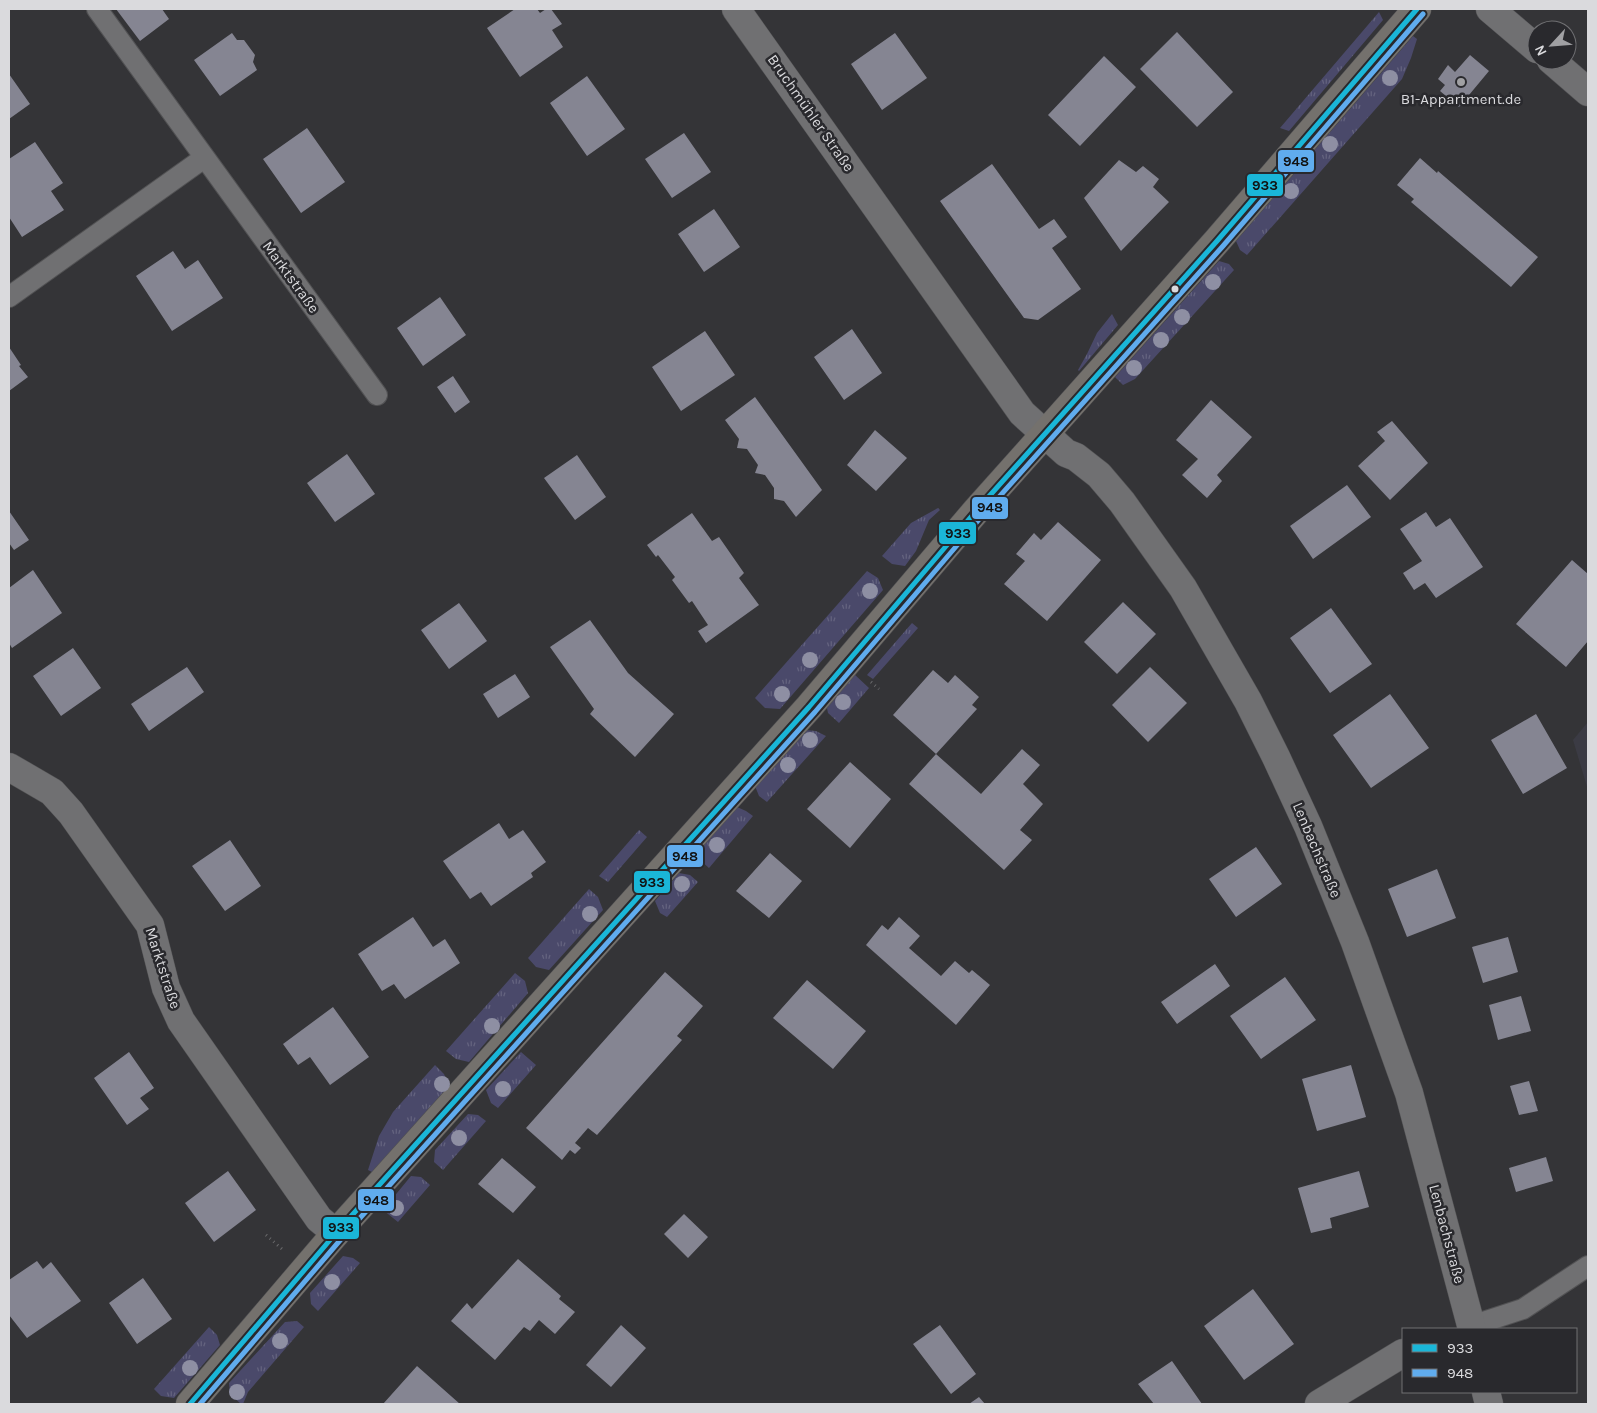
<svg xmlns="http://www.w3.org/2000/svg" width="1597" height="1413" font-family="Karla,sans-serif">
<defs>
<pattern id="grass-tufts" width="24" height="20" patternUnits="userSpaceOnUse" patternTransform="scale(1.25)"><rect width="24" height="20" fill="#4a496a"/><path d="M3 7l-1-3M5 7V3M7 7l1-3M15 17l-1-3M17 17v-4M19 17l1-3" fill="none" stroke="#64637f"/></pattern>
</defs>
<rect width="100%" height="100%" fill="#343437"/>
<path fill="#3b3b44" d="M1588,722v68l-15,-50z"/>
<path fill="url(#grass-tufts)" d="M1379,12l4,8 -94,111 -9,-3z
M1413,36l4,3 -6,19 -9,21 -155,176 -7,-5 -4,-9z
M1219,261l10,3 5,6 -99,109 -12,6 -8,-8z
M1112,314l6,11 -39,46 -1,-1 9,-16 10,-21z
M938,508l2,2 -11,10 -13,31 -11,15 -13,-2 -10,-8 29,-33z
M867,571l11,7 5,12 -103,119 -15,-1 -10,-10z
M912,623l6,5 -45,51 -6,-4z
M854,674l15,14 -30,35 -11,-10 -2,-10z
M805,730l11,1 10,5 -59,66 -8,-6 -4,-10z
M737,807l9,4 7,5 -44,52 -9,-8 -1,-11z
M639,830l8,7 -39,45 -9,-6z
M679,873l11,2 8,7 -31,35 -7,-4 -5,-12z
M589,889l9,8 5,13 -54,60 -13,-3 -8,-9z
M515,973l10,8 3,12 -59,69 -13,-3 -10,-8z
M521,1052l15,13 -38,43 -7,-5 -5,-13z
M435,1065l9,9 5,12 -77,86 -4,-2 11,-34 14,-24z
M468,1114l10,1 8,6 -43,49 -9,-8 1,-12z
M411,1176l10,1 9,8 -32,37 -15,-12z
M343,1256l10,2 7,5 -42,48 -7,-7 -1,-11z
M297,1321l7,6 -56,65 -5,12h-2l-11,-10 -1,-11 56,-61z
M209,1327l8,8 3,10 -46,53 -13,-2 -7,-7z"/>
<path fill="#858592" d="M116,9h46l7,10 -29,22z
M515,9h22l3,4 6,-4h5l11,15 -10,6 11,17 -43,30 -33,-49z
M1177,32l56,60 -36,35 -57,-58z
M232,33l5,7h7l11,15 -2,7 4,8 -37,26 -26,-36z
M895,33l32,45 -45,32 -31,-46z
M1470,55l19,16 -30,36 -19,-16 5,-6 -7,-6 10,-14 7,7z
M1104,56l32,31 -56,59 -32,-31z
M9,74l21,30 -21,15z
M587,76l38,53 -38,27 -37,-53z
M307,128l38,54 -44,31 -38,-54z
M684,133l27,39 -39,26 -27,-39z
M35,142l28,41 -12,8 13,19 -42,27 -13,-20v-58z
M1420,158l17,15 1,-2 100,86 -27,30 -100,-85 3,-3 -17,-14z
M1119,160l17,12 7,-6 16,13 -6,8 16,15 -48,49 -37,-53z
M992,164l47,65 15,-10 13,18 -15,11 29,41 -43,31 -14,-2 -84,-117z
M714,209l26,38 -36,25 -26,-38z
M173,251l12,18 13,-9 25,38 -51,33 -36,-55z
M440,297l26,38 -43,31 -26,-38z
M852,329l30,44 -38,27 -30,-43z
M705,331l30,44 -54,36 -29,-44z
M9,347l12,18 -2,1 9,11 -19,14z
M453,376l17,26 -15,11 -18,-26z
M755,397l67,93 -26,27 -12,-16 -10,-2v-11l-9,-13 -10,-2 3,-8 -11,-16 -10,-1 2,-9 -14,-19z
M1211,400l41,37 -35,38 5,6 -15,17 -25,-23 16,-16 -22,-19z
M1392,421l36,42 -38,37 -32,-34 27,-25 -8,-9z
M875,430l32,28 -31,33 -29,-26z
M347,454l28,40 -40,28 -28,-39z
M577,455l29,42 -31,23 -31,-42z
M1347,485l24,32 -58,42 -23,-33z
M9,511l20,29 -15,10 -5,-7z
M1426,512l10,15 14,-9 33,49 -47,31 -11,-15 -11,7 -11,-17 19,-12 -22,-32z
M692,513l20,28 7,-4 25,36 -5,5 20,27 -53,38 -8,-12 10,-6 -16,-24 -3,2 -17,-23 3,-3 -17,-22 -2,2 -9,-12z
M1058,522l43,38 -54,61 -43,-37 21,-23 -9,-7 18,-21 7,7z
M1572,560l16,14v67l-22,26 -50,-43z
M33,570l29,43 -50,35 -3,-5v-55z
M1123,602l33,32 -39,40 -33,-32z
M459,603l28,38 -38,28 -28,-39z
M1331,608l41,56 -42,29 -40,-55z
M590,620l38,53 46,41 -39,43 -45,-43 4,-5 -44,-62z
M73,648l28,40 -40,28 -28,-40z
M187,667l17,25 -55,39 -18,-27z
M1150,667l37,36 -39,39 -36,-37z
M933,670l15,13 7,-8 24,22 -7,8 5,4 -41,45 -43,-39z
M515,674l15,23 -32,21 -15,-24z
M1390,694l39,54 -58,40 -38,-53z
M1536,714l31,54 -44,26 -32,-54z
M1022,749l18,16 -17,19 20,20 -23,26 12,10 -28,30 -95,-86 27,-30 45,40z
M850,762l41,37 -41,49 -43,-39z
M499,823l10,16 14,-9 23,32 -15,11 2,4 -42,29 -10,-14 -11,7 -27,-38z
M230,840l31,46 -36,25 -33,-45z
M1256,847l26,37 -46,33 -27,-38z
M770,853l32,28 -33,37 -33,-27z
M1437,869l19,49 -49,19 -19,-48z
M413,917l20,30 12,-8 15,24 -55,36 -11,-15 -12,7 -24,-37z
M899,917l21,19 -11,12 32,28 14,-15 14,12 3,-3 18,15 -34,40 -90,-80 16,-20 6,5z
M1508,937l10,35 -35,11 -11,-36z
M1215,964l15,22 -53,38 -16,-22z
M665,972l38,34 -26,30 5,4 -85,95 -9,-7 -13,15 6,5 -6,6 -5,-4 -8,10 -36,-32z
M1285,977l31,43 -55,39 -31,-43z
M807,980l59,51 -33,38 -60,-51z
M1521,996l10,35 -33,9 -9,-35z
M333,1007l36,50 -39,28 -20,-28 -12,8 -15,-21z
M129,1052l25,36 -14,10 9,11 -22,16 -33,-47z
M1351,1065l15,52 -49,14 -15,-52z
M1529,1081l9,30 -19,4 -9,-29z
M1546,1157l7,24 -37,11 -7,-24z
M502,1158l34,29 -23,26 -35,-29z
M228,1171l28,39 -42,32 -29,-39z
M1359,1171l10,36 -39,11 2,10 -21,5 -13,-45z
M684,1214l24,23 -20,21 -24,-24z
M518,1259l43,37 -2,3 16,13 -20,22 -16,-14 -9,11 -6,-4 -29,33 -44,-39 16,-18 5,6z
M37,1261l6,8 8,-7 30,39 -54,37 -18,-23v-35z
M143,1278l29,41 -35,25 -28,-41z
M1253,1289l41,55 -50,36 -40,-54z
M621,1325l25,23 -35,39 -25,-22z
M940,1325l36,49 -25,20 -38,-50z
M1172,1361l30,43h-48l-16,-20z
M417,1366l43,38h-77z
M979,1397l6,7h-16z"/>
<g fill="none" stroke-linecap="round" stroke-linejoin="round">
<g stroke="#525254" stroke-width="22">
<path id="lane" d="M97,9l280,386
M9,297l195,-139
M1471,1326l52,-17 65,-43"/>
</g>
<g stroke="#525254" stroke-width="29">
<path id="street" d="M736,9l286,404 44,40 10,4 23,18 23,27 61,86 65,113 28,56 32,69 47,116 54,151 63,236
M1490,9l47,40
M1551,60l37,32
M9,767l43,25 19,21 79,112 16,63 15,33 138,198 17,14
M1486,1392l3,12
M1319,1404l84,-51"/>
</g>
<g stroke="#525254" stroke-width="29">
<path id="secondary" d="M190,1404l146,-171 473,-526 167,-196 241,-270 200,-232"/>
</g>
<path stroke="#6a6a6c" stroke-width="3" stroke-dasharray="1 4" stroke-linecap="butt" d="M871,682l8,7
M266,1235l16,14"/>
<use href="#lane" stroke="#707072" stroke-width="20"/>
<use href="#street" stroke="#707072" stroke-width="28"/>
<use href="#secondary" stroke="#74716d" stroke-width="28"/>
<g stroke="#29292d" stroke-width="9">
<path id="bus-1" d="M190,1404l146,-171 473,-526 167,-196 241,-270 200,-232"/>
</g>
<g stroke="#29292d" stroke-width="9">
<path id="bus-2" d="M200,1404l142,-166 473,-526 167,-196 241,-270 200,-232"/>
</g>
<use href="#bus-1" stroke="#1ab6d8" stroke-width="5"/>
<use href="#bus-2" stroke="#60acee" stroke-width="5"/>
</g>
<g fill="#8e8fa3">
<circle cx="1390" cy="78" r="8"/>
<circle cx="1330" cy="144" r="8"/>
<circle cx="1291" cy="191" r="8"/>
<circle cx="1213" cy="282" r="8"/>
<circle cx="1182" cy="317" r="8"/>
<circle cx="1161" cy="340" r="8"/>
<circle cx="1134" cy="368" r="8"/>
<circle cx="870" cy="591" r="8"/>
<circle cx="810" cy="660" r="8"/>
<circle cx="782" cy="694" r="8"/>
<circle cx="843" cy="702" r="8"/>
<circle cx="810" cy="740" r="8"/>
<circle cx="788" cy="765" r="8"/>
<circle cx="717" cy="845" r="8"/>
<circle cx="682" cy="884" r="8"/>
<circle cx="590" cy="914" r="8"/>
<circle cx="492" cy="1026" r="8"/>
<circle cx="442" cy="1084" r="8"/>
<circle cx="503" cy="1089" r="8"/>
<circle cx="459" cy="1138" r="8"/>
<circle cx="396" cy="1208" r="8"/>
<circle cx="332" cy="1282" r="8"/>
<circle cx="280" cy="1341" r="8"/>
<circle cx="190" cy="1368" r="8"/>
<circle cx="237" cy="1392" r="8"/>
</g>
<circle fill="#a0a0a3" stroke="#29292d" stroke-width="2" cx="1461" cy="82" r="5"/>
<circle fill="#dadadd" stroke="#29292d" stroke-width="2" cx="1175" cy="289" r="4.5"/>
<g text-anchor="middle" stroke-width="5" stroke-linejoin="round" paint-order="stroke">
<g font-size="15" fill="#dadadd" stroke="#29292d">
<text x="1461" y="104">B1-Appartment.de</text>
</g>
<g font-size="15" fill="#dadadd" stroke="#29292d">
<text transform="translate(811 113) rotate(55)" y="5">Bruchmühler Straße</text>
<text transform="translate(291 277) rotate(54)" y="5">Marktstraße</text>
<text transform="translate(1317 850) rotate(67)" y="5">Lenbachstraße</text>
<text transform="translate(163 968) rotate(72)" y="5">Marktstraße</text>
<text transform="translate(1447 1234) rotate(75)" y="5">Lenbachstraße</text>
</g>
</g>
<g stroke="#29292d" stroke-width="2">
<rect x="1277" y="149" width="38" height="24" rx="5" fill="#60acee"/>
<rect x="1246" y="173" width="38" height="24" rx="5" fill="#1ab6d8"/>
<rect x="971" y="496" width="38" height="24" rx="5" fill="#60acee"/>
<rect x="938" y="521" width="39" height="24" rx="5" fill="#1ab6d8"/>
<rect x="666" y="844" width="38" height="24" rx="5" fill="#60acee"/>
<rect x="633" y="870" width="38" height="24" rx="5" fill="#1ab6d8"/>
<rect x="357" y="1188" width="38" height="24" rx="5" fill="#60acee"/>
<rect x="322" y="1216" width="38" height="24" rx="5" fill="#1ab6d8"/>
</g>
<g font-size="14" text-anchor="middle" font-weight="bold" fill="#111">
<text x="1296" y="166">948</text>
<text x="1265" y="190">933</text>
<text x="990" y="512">948</text>
<text x="958" y="538">933</text>
<text x="685" y="861">948</text>
<text x="652" y="887">933</text>
<text x="376" y="1205">948</text>
<text x="341" y="1232">933</text>
</g>
<rect width="1597" height="1413" fill="none" stroke="#dadadd" stroke-width="20"/>
<rect x="1402" y="1328" width="175" height="65" fill="#29292d" stroke="#707073"/>
<rect x="1412" y="1344" width="25" height="8" fill="#1ab6d8" stroke="#707073"/>
<text x="1447" y="1353" font-size="15" fill="#dadadd">933</text>
<rect x="1412" y="1369" width="25" height="8" fill="#60acee" stroke="#707073"/>
<text x="1447" y="1378" font-size="15" fill="#dadadd">948</text>
<g transform="translate(1552 45) rotate(244)"><circle r="24" fill="#29292d" stroke="#707073"/>
<path d="M0-4L9 19L0 12L-9 19Z" fill="#a0a0a3"/>
<text y="-8" font-size="14" font-weight="bold" text-anchor="middle" fill="#dadadd">N</text>
</g>
</svg>
